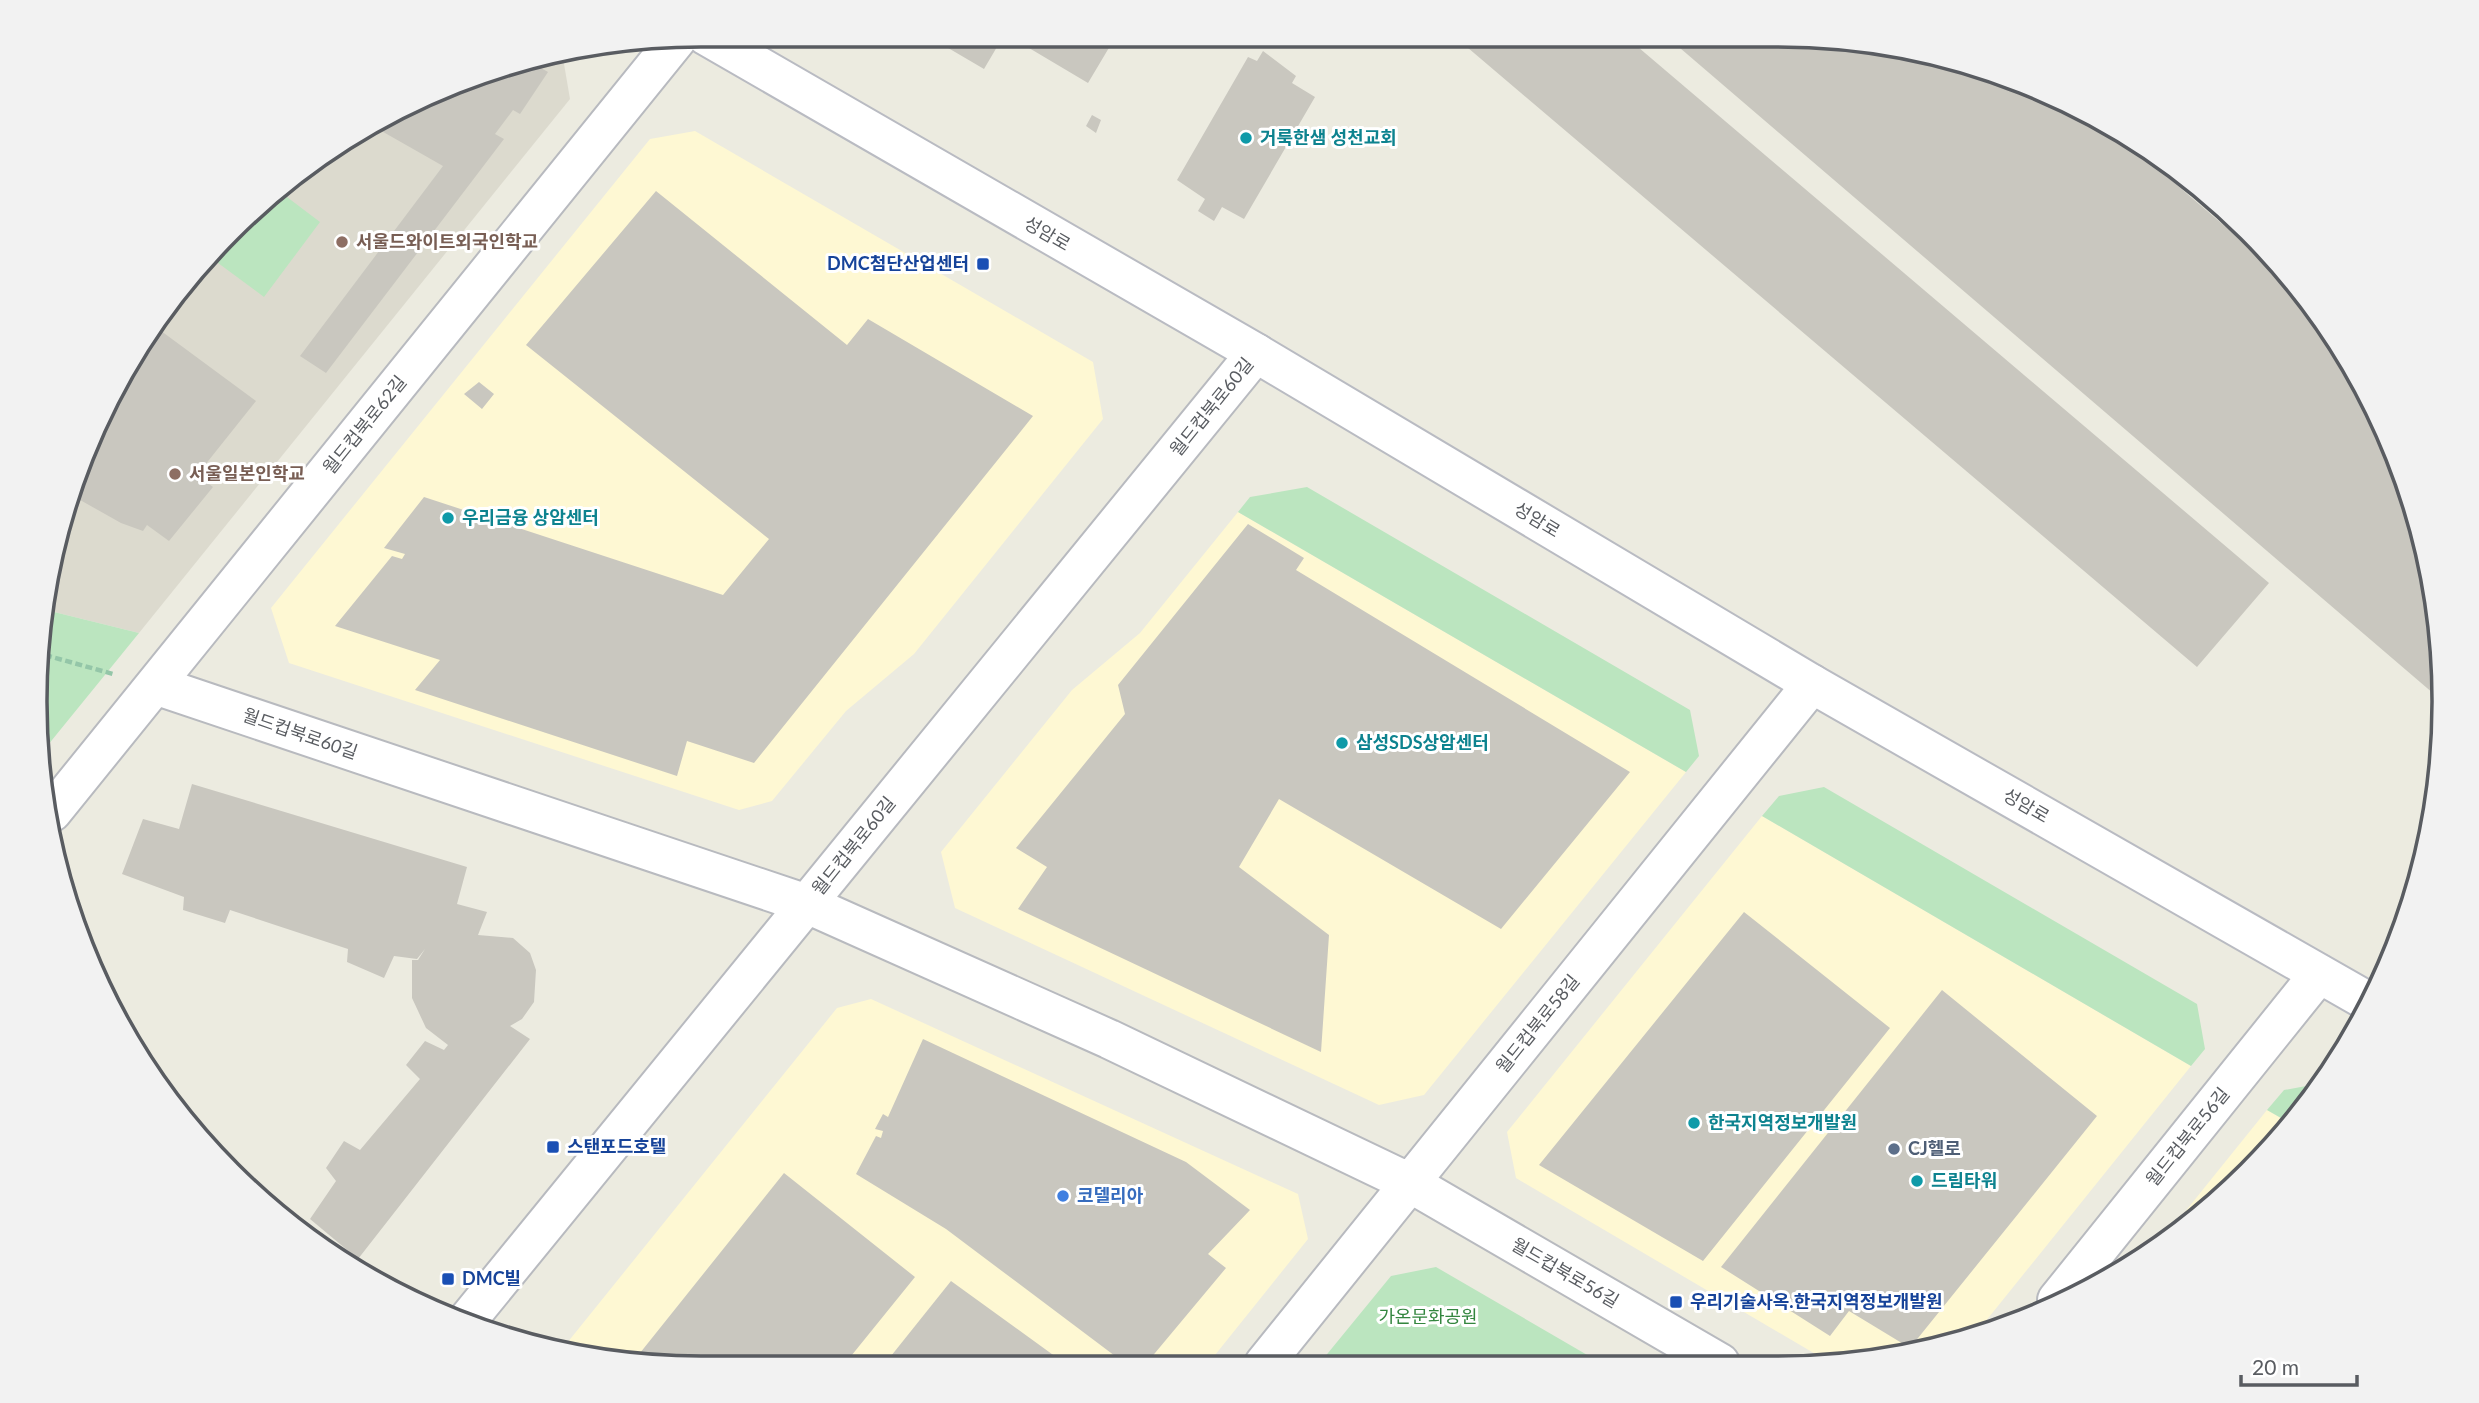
<svg xmlns="http://www.w3.org/2000/svg" width="2479" height="1403" font-family="Lato,'Noto Sans KR',sans-serif">
<rect width="100%" height="100%" fill="#ecebe0"/>
<path fill="#fef8d3" d="M695,131l398,231 10,57 -189,235 -68,57 -74,90 -33,9 -450,-147 -18,-55 379,-469z
M1238,512l448,260 -262,323 -45,10 -424,-197 -14,-56 131,-162 68,-57z
M1762,816l429,250 -218,271 -109,25h-35l-313,-184 -9,-46z
M871,999l427,195 10,45 -101,126 -549,2 -95,-19 274,-340z
M2267,1110l21,12 -39,50 -94,77z"/>
<path fill="#dcdace" d="M563,58l7,41 -431,534 -89,-22 8,-82 90,-198 148,-159 192,-102z"/>
<path fill="#bbe5bf" d="M279,191l41,31 -56,75 -50,-37z
M1307,487l383,223 9,46 -13,16 -448,-260 12,-15z
M50,611l89,22 -100,123 -3,-11z
M1824,787l373,217 8,45 -14,17 -429,-250 17,-20z
M2317,1084l-29,38 -21,-12 17,-20z
M1436,1267l165,96 -282,1 72,-88z"/>
<path fill="#c9c7bf" d="M926,35h78l-20,34z
M1007,35l95,1h14l-28,47z
M1122,36h31l-8,12z
M1454,36h171l644,547 -72,84z
M1666,36h155l170,34 109,49 205,176 70,112 46,122 22,129 -2,42z
M1263,51l33,25 -4,7 23,14 -71,122 -22,-12 -8,14 -16,-10 7,-12 -28,-19 71,-123 9,4z
M532,63l16,9 -28,42 -7,-4 -18,24 9,5 -178,234 -26,-17 143,-190 -65,-37 110,-59z
M1092,115l9,5 -5,13 -10,-7z
M656,191l191,154 21,-26 165,97 -279,347 -67,-22 -10,35 -262,-86 25,-30 -105,-34 57,-70 10,3 3,-5 -21,-6 40,-51 299,98 46,-56 -243,-194z
M153,325l103,76 -59,74 16,12 -44,54 -22,-16 -4,6 -22,-8 -48,-27 75,-165z
M479,382l15,12 -12,15 -18,-15z
M1248,524l56,34 -8,12 334,202 -129,157 -222,-130 -40,68 90,68 -8,117 -303,-143 29,-42 -31,-19 109,-134 -7,-29z
M192,784l275,83 -10,37 30,8 -9,23 35,3 17,15 6,17 -2,32 -12,17 -12,7 20,13 -172,220 -48,-40 26,-38 -10,-13 18,-27 16,9 60,-71 -14,-14 19,-24 19,9 4,-5 -22,-17 -14,-30v-38h6l7,-11 -8,10 -23,-3 -10,22 -37,-16 1,-13 -118,-39 -5,13 -42,-13 1,-13 -62,-23 21,-55 36,10z
M1744,912l146,116 -187,233 -164,-96z
M1942,990l155,126 -187,232 -61,-37 -19,25 -109,-69z
M923,1039l263,123 64,48 -42,44 18,14 -81,97h-18l-181,-136 -90,-55 20,-38 5,2 2,-7 -8,-2 8,-15 5,3z
M784,1173l131,104 -72,89 -185,1 -15,-3 -7,-6z
M951,1281l116,84 -184,1z"/>
<g fill="none" stroke-linecap="round" stroke-linejoin="round">
<g stroke="#b8babf" stroke-width="42">
<path id="street" d="M155,685l652,219 302,135 301,144 310,180
M52,812l625,-773
M2057,1300l262,-326
M465,1323l791,-970
M1264,1364l548,-680"/>
</g>
<g stroke="#b9bbc2" stroke-width="42">
<path id="secondary" d="M705,35l551,318 556,331 557,318"/>
</g>
<path stroke="#94c6a8" stroke-width="4.5" stroke-dasharray="7 3.5" stroke-linecap="butt" d="M45,655l68,19"/>
<use href="#street" stroke="#fff" stroke-width="38"/>
<use href="#secondary" stroke="#fff" stroke-width="38"/>
</g>
<g fill="#0f9aa8" stroke="#fff" stroke-width="2.5">
<circle cx="1246" cy="138" r="7"/>
<circle cx="448" cy="518" r="7"/>
<circle cx="1342" cy="743" r="7"/>
<circle cx="1694" cy="1123" r="7"/>
<circle cx="1917" cy="1181" r="7"/>
</g>
<g fill="#8d6e63" stroke="#fff" stroke-width="2.5">
<circle cx="342" cy="242" r="7"/>
<circle cx="175" cy="474" r="7"/>
</g>
<g fill="#1a4fb4" stroke="#fff" stroke-width="2.5">
<rect x="976" y="257" width="14" height="14" rx="3.5"/>
<rect x="546" y="1140" width="14" height="14" rx="3.5"/>
<rect x="441" y="1272" width="14" height="14" rx="3.5"/>
<rect x="1669" y="1295" width="14" height="14" rx="3.5"/>
</g>
<circle fill="#5c6f8a" stroke="#fff" stroke-width="2.5" cx="1894" cy="1149" r="7"/>
<circle fill="#3f7fe0" stroke="#fff" stroke-width="2.5" cx="1063" cy="1196" r="7"/>
<g text-anchor="middle" stroke-width="6" stroke-linejoin="round" paint-order="stroke">
<g font-size="18" font-weight="bold" fill="#0d838f" stroke="#fff" text-anchor="start">
<text x="1260" y="144">거룩한샘 성천교회</text>
<text x="462" y="524">우리금융 상암센터</text>
<text x="1356" y="749">삼성SDS상암센터</text>
<text x="1708" y="1129">한국지역정보개발원</text>
<text x="1931" y="1187">드림타워</text>
</g>
<g font-size="18" fill="#595c61" stroke="#fff">
<text transform="translate(1047 234) rotate(30)" y="6">성암로</text>
<text transform="translate(1212 407) rotate(-51)" y="6">월드컵북로60길</text>
<text transform="translate(365 425) rotate(-51)" y="6">월드컵북로62길</text>
<text transform="translate(1537 520) rotate(31)" y="6">성암로</text>
<text transform="translate(300 734) rotate(19)" y="6">월드컵북로60길</text>
<text transform="translate(2026 806) rotate(30)" y="6">성암로</text>
<text transform="translate(854 846) rotate(-51)" y="6">월드컵북로60길</text>
<text transform="translate(1538 1024) rotate(-51)" y="6">월드컵북로58길</text>
<text transform="translate(2188 1137) rotate(-51)" y="6">월드컵북로56길</text>
<text transform="translate(1565 1273) rotate(30)" y="6">월드컵북로56길</text>
</g>
<g font-size="18" font-weight="bold" fill="#785e54" stroke="#fff" text-anchor="start">
<text x="356" y="248">서울드와이트외국인학교</text>
<text x="189" y="480">서울일본인학교</text>
</g>
<g font-size="18" font-weight="bold" fill="#164399" stroke="#fff" text-anchor="start">
<text x="969" y="270" text-anchor="end">DMC첨단산업센터</text>
<text x="567" y="1153">스탠포드호텔</text>
<text x="462" y="1285">DMC빌</text>
<text x="1690" y="1308">우리기술사옥.한국지역정보개발원</text>
</g>
<g font-size="18" font-weight="bold" fill="#4e5e75" stroke="#fff" text-anchor="start">
<text x="1908" y="1155">CJ헬로</text>
</g>
<g font-size="18" font-weight="bold" fill="#366cbe" stroke="#fff" text-anchor="start">
<text x="1077" y="1202">코델리아</text>
</g>
<g font-size="18" fill="#33863f" stroke="#fff">
<text x="1428" y="1323">가온문화공원</text>
</g>
</g>
<path d="M0 0H2479V1403H0ZM701 47H1778A654 654 0 0 1 2432 701V702A654 654 0 0 1 1778 1356H701A654 654 0 0 1 47 702V701A654 654 0 0 1 701 47Z" fill="#f2f2f2" fill-rule="evenodd"/>
<path fill="none" stroke="#595c61" stroke-width="3.5" d="M701 47H1778A654 654 0 0 1 2432 701V702A654 654 0 0 1 1778 1356H701A654 654 0 0 1 47 702V701A654 654 0 0 1 701 47Z"/>
<path d="M2241 1375v10h116v-10" fill="none" stroke="#595c61" stroke-width="3.5"/>
<text x="2252" y="1375" font-size="21" fill="#595c61" stroke="#ffffff" stroke-width="5" paint-order="stroke">20 m</text>
</svg>
